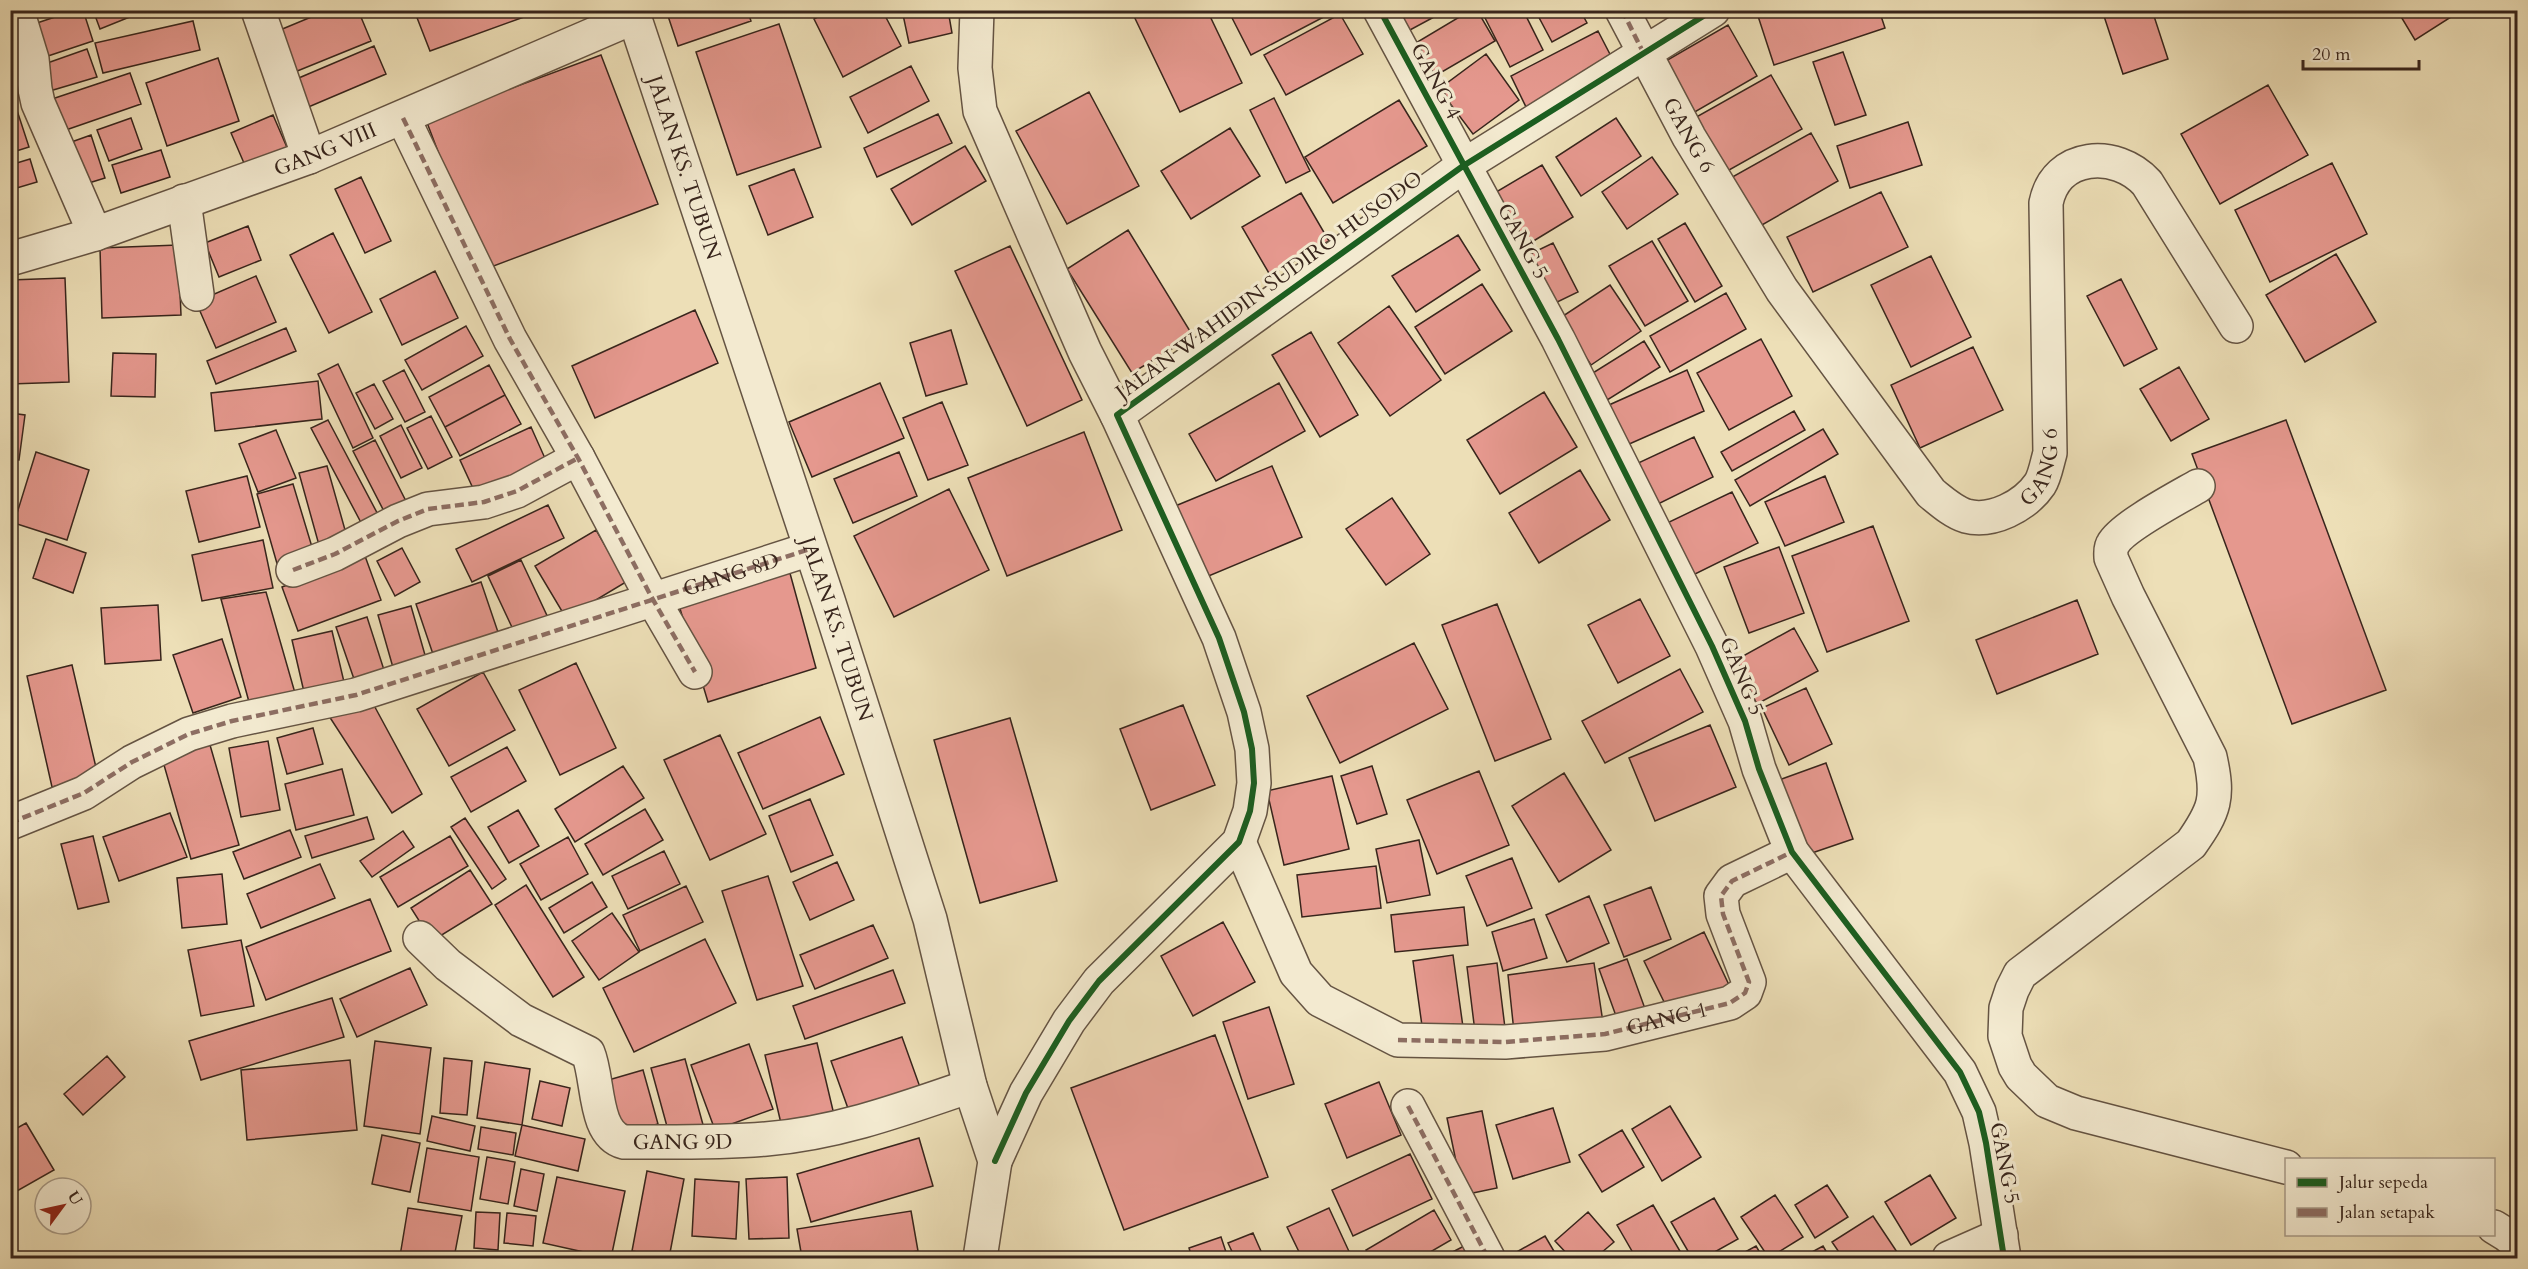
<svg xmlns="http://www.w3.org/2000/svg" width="2528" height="1269" font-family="Cardo,serif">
<rect width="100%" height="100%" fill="#eddfb7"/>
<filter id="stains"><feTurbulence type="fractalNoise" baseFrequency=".00333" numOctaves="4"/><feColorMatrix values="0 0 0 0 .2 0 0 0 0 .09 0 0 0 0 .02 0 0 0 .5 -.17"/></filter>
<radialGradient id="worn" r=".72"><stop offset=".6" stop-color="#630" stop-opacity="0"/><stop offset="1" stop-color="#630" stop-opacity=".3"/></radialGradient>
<path fill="#e5988e" stroke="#38251c" stroke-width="1.5" d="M76,10h7l10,31 -57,19 -11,-33z
M93,10h54l-47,19z
M328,10h30l13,31 -86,35 -17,-41z
M414,10h108l2,7 -94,34z
M666,10h81l4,11 -73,25z
M830,10h52l19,36 -58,31 -29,-58z
M902,10h46l4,23 -43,10z
M1131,10h76l35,73 -62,29z
M1228,10h109l-86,45z
M1383,10h64l-50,27z
M1471,10h6l18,31 -72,42 -19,-33z
M1481,10h42l20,40 -33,17z
M1535,10h45l7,13 -35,19z
M1756,10h123l6,18 -111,37z
M2102,10h50l16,49 -45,15z
M2397,10h65l-47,30z
M1340,14l23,40 -77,41 -22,-40z
M193,21l7,29 -97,23 -8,-30z
M779,24l42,123 -84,28 -41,-123z
M1728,25l29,51 -64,37 -29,-51z
M1598,31l17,33 -88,45 -16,-33z
M374,46l12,28 -87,37 -12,-28z
M87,49l10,28 -54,16 -7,-26z
M1843,52l23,63 -31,10 -22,-63z
M1486,54l33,46 -46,34 -34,-45z
M601,55l57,149 -175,66 -57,-150z
M218,58l21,63 -72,25 -21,-63z
M911,66l18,35 -61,32 -18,-36z
M130,73l11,31 -78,27 -11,-32z
M1771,75l31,54 -80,45 -31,-54z
M2268,85l40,70 -88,49 -39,-70z
M10,89l19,58 -19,6z
M1089,92l50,94 -72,38 -51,-93z
M1274,98l36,73 -24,12 -36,-73z
M1399,100l28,46 -94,57 -28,-46z
M938,114l14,29 -75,34 -13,-29z
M273,115l19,44 -42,18 -19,-44z
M131,118l11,31 -33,12 -12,-31z
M1616,118l25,38 -60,40 -25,-39z
M1908,122l14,43 -72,23 -13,-42z
M1230,128l30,48 -69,43 -30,-48z
M1811,133l27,48 -83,48 -28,-49z
M91,135l14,43 -26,8 -16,-41z
M965,146l21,35 -74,44 -21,-36z
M161,150l9,27 -49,16 -9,-28z
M1652,157l26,37 -51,35 -25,-37z
M30,159l7,23 -27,8v-25z
M2332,163l35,71 -97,48 -35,-72z
M1542,165l31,52 -56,34 -31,-53z
M794,169l19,48 -45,18 -19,-49z
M361,177l30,64 -26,12 -30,-64z
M1881,192l27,55 -95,45 -26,-55z
M1301,193l28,48 -59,34 -28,-48z
M1685,223l37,63 -27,16 -37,-63z
M248,226l13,34 -42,17 -14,-34z
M1128,230l65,106 -61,37 -65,-104z
M333,233l39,79 -43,21 -39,-78z
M1458,235l22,35 -64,42 -24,-36z
M1652,241l36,60 -43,25 -36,-60z
M1553,243l25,49 -29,14 -25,-49z
M178,245l3,70 -79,3 -2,-70z
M1010,246l72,154 -55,26 -72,-155z
M2336,254l40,68 -71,40 -39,-67z
M1931,256l40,81 -60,30 -40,-82z
M435,271l23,47 -56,27 -22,-46z
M256,276l20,46 -60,26 -20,-46z
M65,278l4,104 -59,2v-104z
M2121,279l36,70 -33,17 -37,-70z
M1482,284l30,47 -67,43 -30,-47z
M1610,285l31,46 -50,34 -31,-47z
M1726,293l20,36 -76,43 -20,-36z
M1389,306l52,74 -51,36 -52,-73z
M695,310l23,53 -123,55 -23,-52z
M466,326l17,30 -61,34 -17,-30z
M286,328l10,23 -80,33 -9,-23z
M951,330l16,54 -41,12 -16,-53z
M1311,332l47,83 -38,22 -48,-82z
M1761,339l31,57 -63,34 -32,-57z
M1644,341l16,26 -56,35 -16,-26z
M1973,347l30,63 -83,38 -29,-63z
M113,353l43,1 -1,43 -44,-1z
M338,364l35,74 -20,10 -35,-74z
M489,365l16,30 -60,32 -16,-30z
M2179,367l30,52 -38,22 -31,-52z
M404,370l21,42 -20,10 -22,-41z
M1687,370l17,41 -77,34 -18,-40z
M318,381l4,38 -107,12 -4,-38z
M880,383l24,55 -92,39 -23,-55z
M1279,383l26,48 -89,50 -27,-47z
M374,384l19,35 -18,10 -19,-36z
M1544,392l33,55 -77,47 -33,-54z
M505,395l16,29 -61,32 -15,-29z
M942,402l26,63 -40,15 -25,-62z
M1794,411l11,19 -73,41 -11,-19z
M10,413l15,2 -6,45 -9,-1z
M431,416l21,41 -24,12 -21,-41z
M328,420l55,104 -17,8 -55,-104z
M2286,420l100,270 -94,34 -100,-270z
M401,425l21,43 -21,10 -21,-42z
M531,427l17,38 -71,32 -17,-37z
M1823,429l15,25 -88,52 -15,-26z
M276,430l20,48 -38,14 -19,-48z
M1084,432l38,98 -115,46 -39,-98z
M1694,437l19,40 -57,28 -20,-41z
M375,440l36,71 -22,10 -36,-70z
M36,452l53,18 -22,70 -53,-17z
M899,452l18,44 -64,27 -19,-44z
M327,466l20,71 -28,8 -20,-72z
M1272,466l30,71 -103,43 -31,-71z
M1580,470l30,50 -71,43 -30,-50z
M247,476l13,51 -61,15 -13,-51z
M1825,476l19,46 -59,24 -20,-44z
M293,484l22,73 -37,10 -21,-73z
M949,489l40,81 -95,47 -40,-81z
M1732,492l26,51 -67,33 -26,-52z
M1392,498l38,56 -44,31 -40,-56z
M548,505l16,33 -92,44 -16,-33z
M1873,526l36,95 -82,31 -35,-96z
M596,530l30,52 -60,36 -31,-52z
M46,539l40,14 -13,40 -40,-15z
M263,540l10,48 -71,13 -10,-46z
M1779,547l25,66 -55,20 -25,-66z
M402,548l18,34 -25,14 -18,-35z
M365,556l16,44 -83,31 -16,-44z
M521,560l29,62 -33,16 -29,-62z
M788,566l28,102 -108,34 -30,-100z
M481,582l20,59 -65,22 -20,-59z
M266,592l31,108 -45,13 -31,-114z
M1640,599l30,57 -52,27 -30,-58z
M2077,600l21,54 -101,40 -21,-54z
M1497,604l54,135 -56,22 -53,-136z
M158,605l3,55 -56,4 -4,-56z
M411,606l18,63 -33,9 -18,-63z
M367,617l17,53 -30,9 -18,-52z
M1794,628l24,43 -61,33 -23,-43z
M332,631l12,51 -40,10 -12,-52z
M222,639l19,58 -48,16 -20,-58z
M1414,643l34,66 -108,54 -33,-67z
M576,663l40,85 -56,27 -41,-85z
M72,665l26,111 -46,11 -25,-111z
M1680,669l23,43 -98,51 -23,-42z
M483,672l32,58 -66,36 -32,-57z
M1806,688l26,56 -43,21 -27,-57z
M370,698l52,96 -30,19 -63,-97z
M1183,705l32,80 -64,25 -31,-81z
M820,717l24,57 -81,35 -25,-56z
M1010,718l47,163 -77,22 -46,-163z
M1710,725l26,62 -81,34 -26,-63z
M313,728l10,36 -36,10 -10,-36z
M720,735l46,99 -56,26 -46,-100z
M268,741l12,69 -39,7 -12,-69z
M210,745l29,100 -48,14 -29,-101z
M507,747l19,34 -55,31 -20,-35z
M1826,763l27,76 -47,16 -27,-75z
M623,766l21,32 -69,44 -20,-33z
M1372,766l15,48 -30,10 -16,-48z
M342,769l12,46 -58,15 -11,-46z
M1479,771l30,74 -72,29 -30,-74z
M1564,773l47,77 -52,32 -47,-76z
M1332,776l17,73 -65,16 -17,-74z
M810,799l23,56 -42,17 -22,-56z
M645,809l18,31 -60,35 -18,-31z
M518,810l21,36 -30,17 -21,-36z
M170,813l17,44 -68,24 -16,-44z
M367,817l7,22 -62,19 -7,-22z
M465,818l41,61 -14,10 -41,-62z
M290,830l11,27 -57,22 -11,-27z
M403,831l11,16 -42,30 -12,-16z
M93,836l16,66 -31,7 -17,-65z
M450,836l18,30 -70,41 -18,-30z
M568,837l20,37 -47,26 -21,-36z
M1419,840l11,55 -43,8 -11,-54z
M664,851l16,33 -52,25 -16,-33z
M1512,858l20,50 -45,18 -21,-50z
M837,862l17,38 -44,20 -17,-38z
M320,864l15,34 -74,30 -14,-34z
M1376,866l5,42 -79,9 -5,-42z
M470,870l22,34 -60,37 -21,-33z
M222,874l5,50 -45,4 -5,-50z
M768,876l35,110 -46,14 -35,-109z
M592,882l15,25 -43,26 -15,-25z
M526,885l58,92 -31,20 -58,-92z
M686,886l17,36 -63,29 -17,-36z
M1651,887l20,52 -47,18 -20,-52z
M1589,896l20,47 -42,19 -21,-47z
M370,899l21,52 -125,49 -20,-53z
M1464,907l4,38 -73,7 -4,-37z
M612,913l27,39 -40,28 -27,-39z
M1534,919l13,39 -44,13 -11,-39z
M1223,922l32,60 -62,34 -32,-60z
M873,925l15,33 -73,31 -15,-34z
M1704,932l25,53 -59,29 -26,-53z
M705,939l31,64 -102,49 -31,-64z
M241,940l13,66 -53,10 -13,-66z
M1453,955l10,72 -40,6 -10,-72z
M1627,959l21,58 -28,10 -21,-58z
M1497,963l8,65 -30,4 -8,-65z
M1594,963l10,66 -90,3 -6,-57z
M410,968l17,37 -70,32 -17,-38z
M893,970l12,33 -100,36 -12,-33z
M332,998l12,39 -143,43 -12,-39z
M1269,1007l25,77 -46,15 -25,-77z
M1215,1035l53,142 -144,53 -53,-142z
M902,1037l19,53 -71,24 -19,-53z
M375,1041l56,7 -11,86 -56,-8z
M817,1043l18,76 -52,13 -18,-77z
M749,1044l24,65 -58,21 -24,-65z
M107,1056l18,21 -42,38 -19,-21z
M444,1058l28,3 -5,54 -27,-2z
M685,1059l20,73 -34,9 -20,-73z
M350,1060l7,70 -110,10 -6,-70z
M485,1062l45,7 -8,56 -45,-7z
M643,1070l15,54 -38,10 -15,-53z
M540,1081l30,7 -8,38 -30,-7z
M1379,1082l22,53 -54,23 -22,-54z
M1670,1106l31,51 -39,24 -30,-52z
M1553,1108l17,54 -57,17 -17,-54z
M1482,1111l15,77 -34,7 -16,-77z
M432,1116l43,10 -5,25 -43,-10z
M26,1123l28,47 -44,25v-63z
M522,1125l63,14 -7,32 -63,-15z
M481,1127l35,6 -3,22 -35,-6z
M1622,1130l22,37 -42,25 -23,-37z
M382,1135l38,8 -10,49 -38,-8z
M919,1138l14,48 -122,36 -14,-48z
M427,1148l52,9 -8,54 -53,-9z
M1410,1154l22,45 -79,37 -21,-46z
M487,1157l28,5 -7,42 -28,-5z
M521,1169l23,5 -7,37 -23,-5z
M647,1171l37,8 -15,79 -37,-7z
M1930,1175l26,43 -45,27 -26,-43z
M557,1177l68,14 -14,67 -68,-15z
M787,1177l2,61 -40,1 -3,-60z
M695,1179l44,3 -3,57 -44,-3z
M1827,1185l21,32 -33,21 -20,-33z
M1775,1195l28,42 -34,21 -28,-41z
M1714,1198l24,41 -34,19h-12l-21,-36z
M1653,1205l31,53h-48l-19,-33z
M408,1208l54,8 -8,42 -54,-2z
M1329,1208l23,50h-50l-15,-31z
M1434,1210l17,30 -31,18h-49l-5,-8z
M911,1211l7,40 -44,7h-72l-5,-29z
M476,1212l24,1 -2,37 -24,-2z
M1588,1212l26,30 -19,16h-24l-16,-17z
M507,1213l29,3 -3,30 -29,-3z
M1873,1216l26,39 -6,3h-50l-11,-16z
M1253,1233l11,25h-29l-7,-15z
M1545,1236l13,22h-52z
M1221,1237l7,21h-36l-3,-10z
M1464,1246l7,12h-30z
M1756,1246l7,12h-29z
M1823,1246l7,12h-29z"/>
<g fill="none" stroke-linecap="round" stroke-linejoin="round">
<g stroke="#655443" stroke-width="36">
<g id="minor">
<path d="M17,10l15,49 3,30 3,14 57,131"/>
<path d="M258,10l51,147"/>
<path id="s1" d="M632,10l196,590 102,319 40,167 25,75 -15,97"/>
<path d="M977,10l-2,58 5,43 105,241 32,63"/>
<path d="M1380,10l178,329 154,307 33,75 14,48 33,83 168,220 19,40 7,31 18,115"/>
<path id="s2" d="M1622,10l67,127 93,153 149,203c10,8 22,19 35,23 26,7 59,-10 74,-32 5,-8 7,-21 10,-31l-4,-250c10,-50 70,-54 101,-20l89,143"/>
<path d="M403,118l107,221 68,119 74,140 43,74"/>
<path d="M184,201l13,93"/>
<path id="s3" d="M10,259l85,-25 214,-77 325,-140"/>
<path d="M2198,486c-19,11 -76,41 -85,58 -3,4 -2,9 -2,14l17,38 82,161c9,41 5,53 -19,87l-171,130 -8,16 -6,18 -1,28 10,30 6,10 26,25 29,12 210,54"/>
<path d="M293,570l42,-16 63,-33 30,-12 56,-7 33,-11 61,-33"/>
<path d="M10,823l74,-30 48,-31 57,-28 43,-13 124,-26 454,-146"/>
<path id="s4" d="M1239,842l57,131 24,27 78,40 107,2 100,-8 125,-31 15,-10 4,-11 -26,-68 -2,-18 11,-15 60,-29"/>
<path id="s5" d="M420,938l28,27 73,55 67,33c11,26 5,81 36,89 47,0 95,1 142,-3 72,-6 137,-30 204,-53"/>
<path d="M1408,1106l80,152"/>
<path d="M995,1161l31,-68 43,-72 30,-40 140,-139 11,-31 4,-28 -2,-34 -8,-37 -25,-74 -102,-223 346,-249 250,-156"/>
<path d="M2494,1227l13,8 11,9"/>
<path d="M1949,1258l52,-23"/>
</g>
</g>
<use href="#minor" stroke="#f3ead0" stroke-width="33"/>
<g stroke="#8d6e63" stroke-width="4.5" stroke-dasharray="9 4.5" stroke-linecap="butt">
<path d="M1622,10l21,42"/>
<path d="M403,118l107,221 68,119 74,140 43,74"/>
<path d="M293,570l42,-16 63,-33 30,-12 56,-7 33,-11 61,-33"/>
<path id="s6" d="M10,823l74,-30 48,-31 57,-28 43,-13 124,-26 454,-146"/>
<path d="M1398,1040l107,2 100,-8 125,-31 15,-10 4,-11 -26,-68 -2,-18 11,-15 60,-29"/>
<path d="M1408,1106l80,152"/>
</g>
<g stroke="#f3ead0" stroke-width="10">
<path id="cycleway" d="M1380,10l178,329 154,307 33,75 14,48 33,83 168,220 19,40 7,31 18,115
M995,1161l31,-68 43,-72 30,-40 140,-139 11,-31 4,-28 -2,-34 -8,-37 -25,-74 -102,-223 346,-249 250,-156"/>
</g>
<use href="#cycleway" stroke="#1b5e20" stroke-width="6"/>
</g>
<g text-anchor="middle" stroke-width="6" stroke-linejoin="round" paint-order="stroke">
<g font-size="21" fill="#38251c" stroke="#f3ead0">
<text transform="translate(1436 81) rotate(62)" y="7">GANG 4</text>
<text dy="7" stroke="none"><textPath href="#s2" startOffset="142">GANG 6</textPath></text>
<text dy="7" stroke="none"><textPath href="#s3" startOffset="334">GANG VIII</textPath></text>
<text dy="7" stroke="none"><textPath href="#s1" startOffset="166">JALAN KS. TUBUN</textPath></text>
<text transform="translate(1523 241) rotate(61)" y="7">GANG 5</text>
<text transform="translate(1269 285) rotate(-36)" y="7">JALAN WAHIDIN SUDIRO HUSODO</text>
<text dy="7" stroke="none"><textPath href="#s2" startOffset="718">GANG 6</textPath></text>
<text dy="7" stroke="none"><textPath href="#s6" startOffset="766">GANG 8D</textPath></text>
<text dy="7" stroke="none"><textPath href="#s1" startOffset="652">JALAN KS. TUBUN</textPath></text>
<text transform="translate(1742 676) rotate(67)" y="7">GANG 5</text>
<text dy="7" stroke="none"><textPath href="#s4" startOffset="538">GANG 1</textPath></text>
<text dy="7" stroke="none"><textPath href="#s5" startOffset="364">GANG 9D</textPath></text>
<text transform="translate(2005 1163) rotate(79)" y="7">GANG 5</text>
</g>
</g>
<rect width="2528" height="1269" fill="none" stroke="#eddfb7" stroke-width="36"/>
<rect x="12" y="12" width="2504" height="1245" fill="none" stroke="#38251c" stroke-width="3"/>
<rect x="18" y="18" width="2492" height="1233" fill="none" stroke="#38251c" stroke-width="1.5"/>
<rect x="2285" y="1158" width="210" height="78" fill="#f3ead0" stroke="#a89b88" stroke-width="1.5"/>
<rect x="2297" y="1178" width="30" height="9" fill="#1b5e20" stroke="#a89b88" stroke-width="1.5"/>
<text x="2339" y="1188" font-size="18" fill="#38251c">Jalur sepeda</text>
<rect x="2297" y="1208" width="30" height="9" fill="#8d6e63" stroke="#a89b88" stroke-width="1.5"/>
<text x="2339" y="1218" font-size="18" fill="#38251c">Jalan setapak</text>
<g transform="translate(63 1206) rotate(57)"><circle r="28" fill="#f3ead0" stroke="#a89b88" stroke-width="1.5"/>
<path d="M0-4.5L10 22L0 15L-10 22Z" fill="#8f2418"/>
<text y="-9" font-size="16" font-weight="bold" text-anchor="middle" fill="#38251c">U</text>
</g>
<path d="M2303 60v9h116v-9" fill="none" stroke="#38251c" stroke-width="3"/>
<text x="2312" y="60" font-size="18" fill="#38251c" stroke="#f3ead0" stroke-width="4.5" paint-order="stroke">20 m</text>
<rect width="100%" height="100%" filter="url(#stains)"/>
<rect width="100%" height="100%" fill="url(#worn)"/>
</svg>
